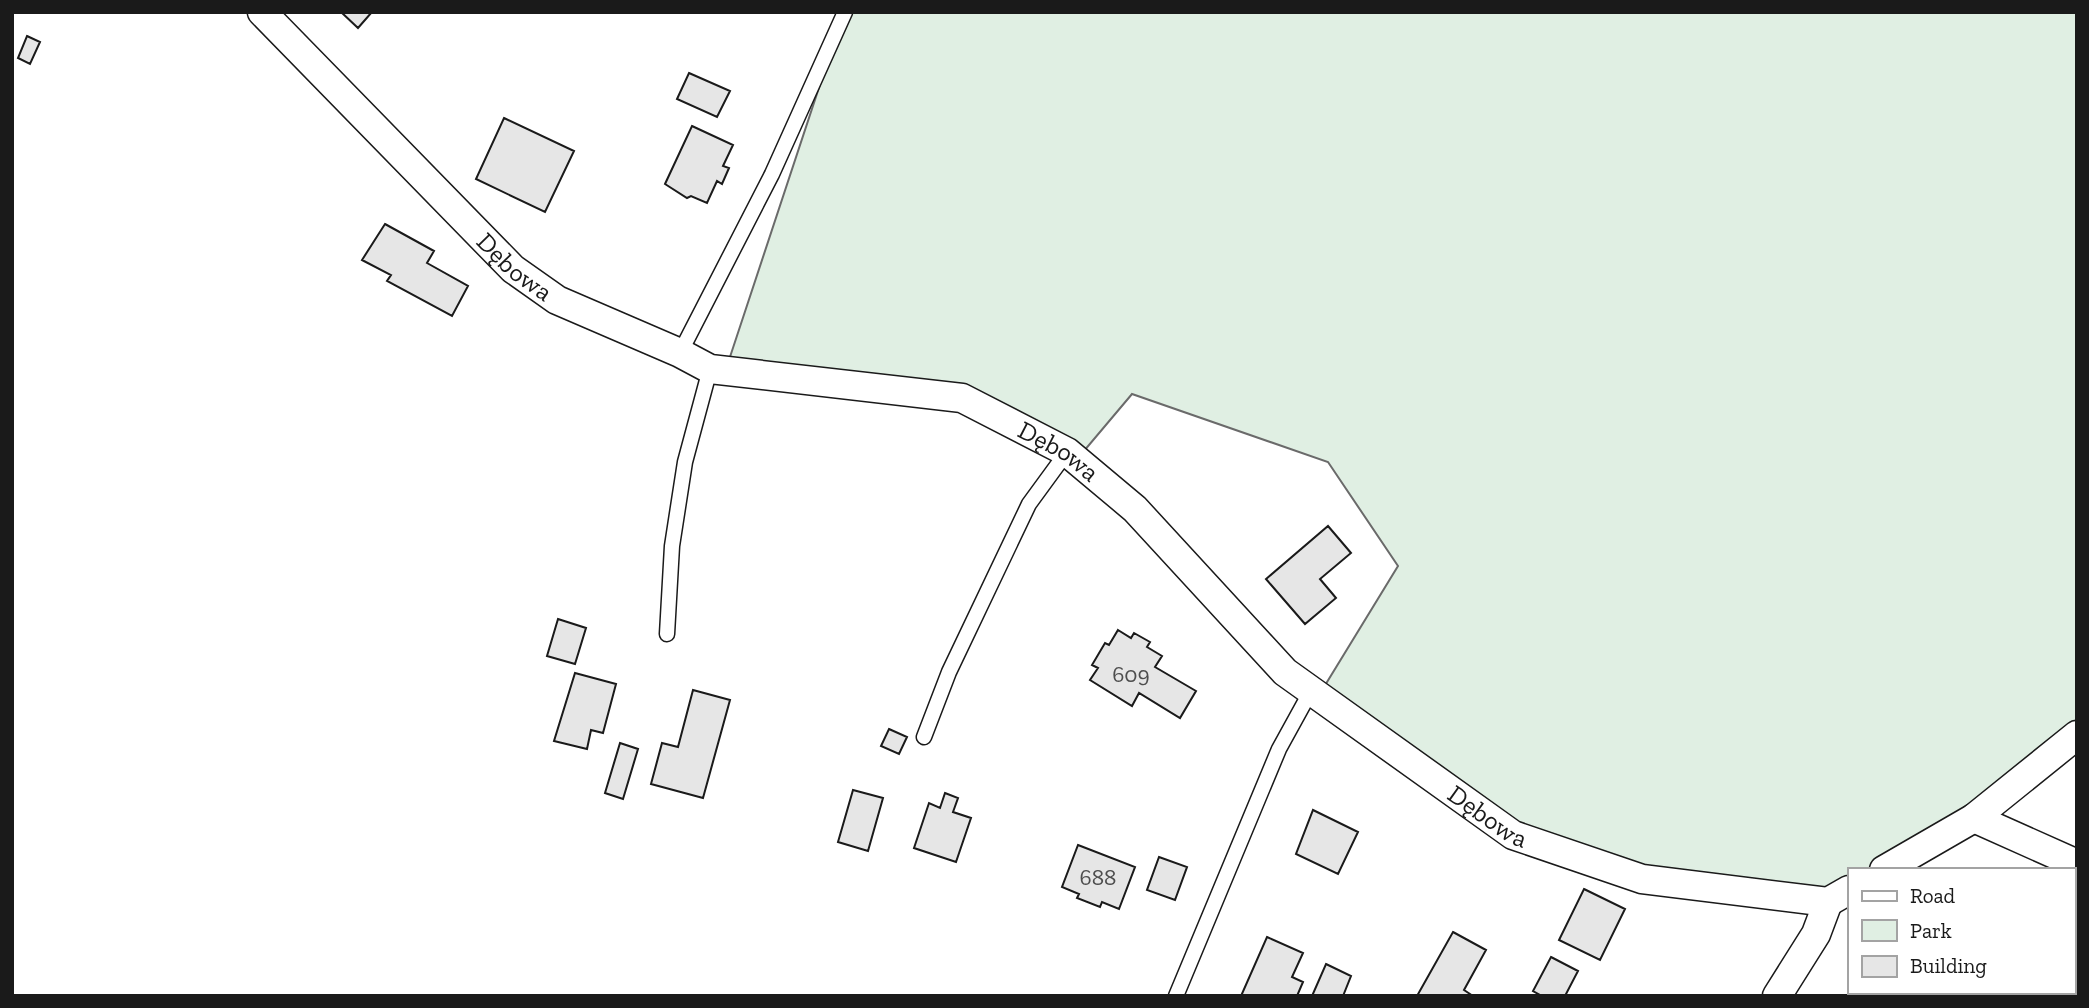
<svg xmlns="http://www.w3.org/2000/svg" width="2089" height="1008" font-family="'Zilla Slab',serif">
<rect width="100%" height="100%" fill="#fff"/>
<path fill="#e0efe3" stroke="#6a6a6a" stroke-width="2" d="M844,12h1233v723l-193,135h-35v20l-21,12 -185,-32 -125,-43 -194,-140 74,-121 -70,-104 -196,-68 -48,57 -118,-64 -239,-21z"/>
<path fill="#e6e6e6" stroke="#1a1a1a" stroke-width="2" d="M341,12h31l-14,16z
M27,36l13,6 -10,22 -12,-6z
M689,73l41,18 -13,26 -40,-18z
M504,118l70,33 -29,61 -69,-33z
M692,126l41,19 -10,21 6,2 -7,16 -5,-3 -10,22 -16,-7 -4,2 -22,-14z
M385,224l49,27 -7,12 41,23 -16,30 -65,-35 4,-6 -29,-15z
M1328,526l23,27 -31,26 16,19 -31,26 -39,-45z
M558,619l28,9 -11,36 -28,-8z
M1118,630l13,8 3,-5 16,9 -3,5 15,9 -7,11 41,24 -16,27 -41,-25 -7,13 -42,-26 8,-12 -6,-3 13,-22 4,2z
M575,673l41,11 -13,49 -12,-3 -4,19 -33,-8z
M693,690l37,10 -27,98 -52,-14 11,-41 16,4z
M889,729l18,8 -8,17 -18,-8z
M620,743l18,6 -15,50 -18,-6z
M853,790l30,8 -15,53 -30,-9z
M945,793l13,5 -5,14 18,6 -15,44 -42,-14 15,-45 11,5z
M1313,810l45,22 -20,42 -42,-20z
M1078,845l57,22 -16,42 -17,-7 -2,5 -23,-9 2,-4 -17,-7z
M1159,857l28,10 -12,33 -28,-10z
M1584,889l41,20 -25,51 -41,-20z
M1453,932l33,18 -22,40 9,6h-56z
M1267,937l36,16 -11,24 11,5 -6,14h-56z
M1551,957l27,14 -13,25h-23l-9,-5z
M1326,964l25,12 -8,20h-31z"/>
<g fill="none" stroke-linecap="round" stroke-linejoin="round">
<g stroke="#1a1a1a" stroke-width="17">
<path id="lane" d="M680,353l92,-179 73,-162
M667,634l5,-88 13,-84 25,-93
M924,737l25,-65 80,-168 38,-52
M1176,996l103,-247 33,-60"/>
</g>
<g stroke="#1a1a1a" stroke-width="31">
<g id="street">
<path id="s1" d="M262,12l251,257 44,31 123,53 30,16 252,29 105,54 68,57 150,163 228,163 129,44 186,23 21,-12"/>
<path d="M1974,818l103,46"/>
<path d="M1884,870l90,-52 103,-83"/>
<path d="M1777,996l39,-62 12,-32"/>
</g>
</g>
<use href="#lane" stroke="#fff" stroke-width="14"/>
<use href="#street" stroke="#fff" stroke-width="28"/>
</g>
<g text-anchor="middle" stroke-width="5" stroke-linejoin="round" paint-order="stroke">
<g font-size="23" fill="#4d4d4d">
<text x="1131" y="682">609</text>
<text x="1098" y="885">688</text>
</g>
<g font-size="26" fill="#1a1a1a" stroke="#fff">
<text dy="9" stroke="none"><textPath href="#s1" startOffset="359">Dębowa</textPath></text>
<text dy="9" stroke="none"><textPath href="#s1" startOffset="945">Dębowa</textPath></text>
<text dy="9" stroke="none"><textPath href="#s1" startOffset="1512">Dębowa</textPath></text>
</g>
</g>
<rect width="2089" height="1008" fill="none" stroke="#1a1a1a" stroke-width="28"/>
<rect x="1848" y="868" width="228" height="126" fill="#ffffff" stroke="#a3a3a3" stroke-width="2"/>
<rect x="1862" y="891" width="35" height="10" fill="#ffffff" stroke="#a3a3a3" stroke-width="2"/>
<text x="1910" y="903" font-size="21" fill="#1a1a1a">Road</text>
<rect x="1862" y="920" width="35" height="21" fill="#e0efe3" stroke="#a3a3a3" stroke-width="2"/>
<text x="1910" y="938" font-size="21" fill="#1a1a1a">Park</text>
<rect x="1862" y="956" width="35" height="21" fill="#e6e6e6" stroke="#a3a3a3" stroke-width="2"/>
<text x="1910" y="973" font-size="21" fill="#1a1a1a">Building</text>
</svg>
